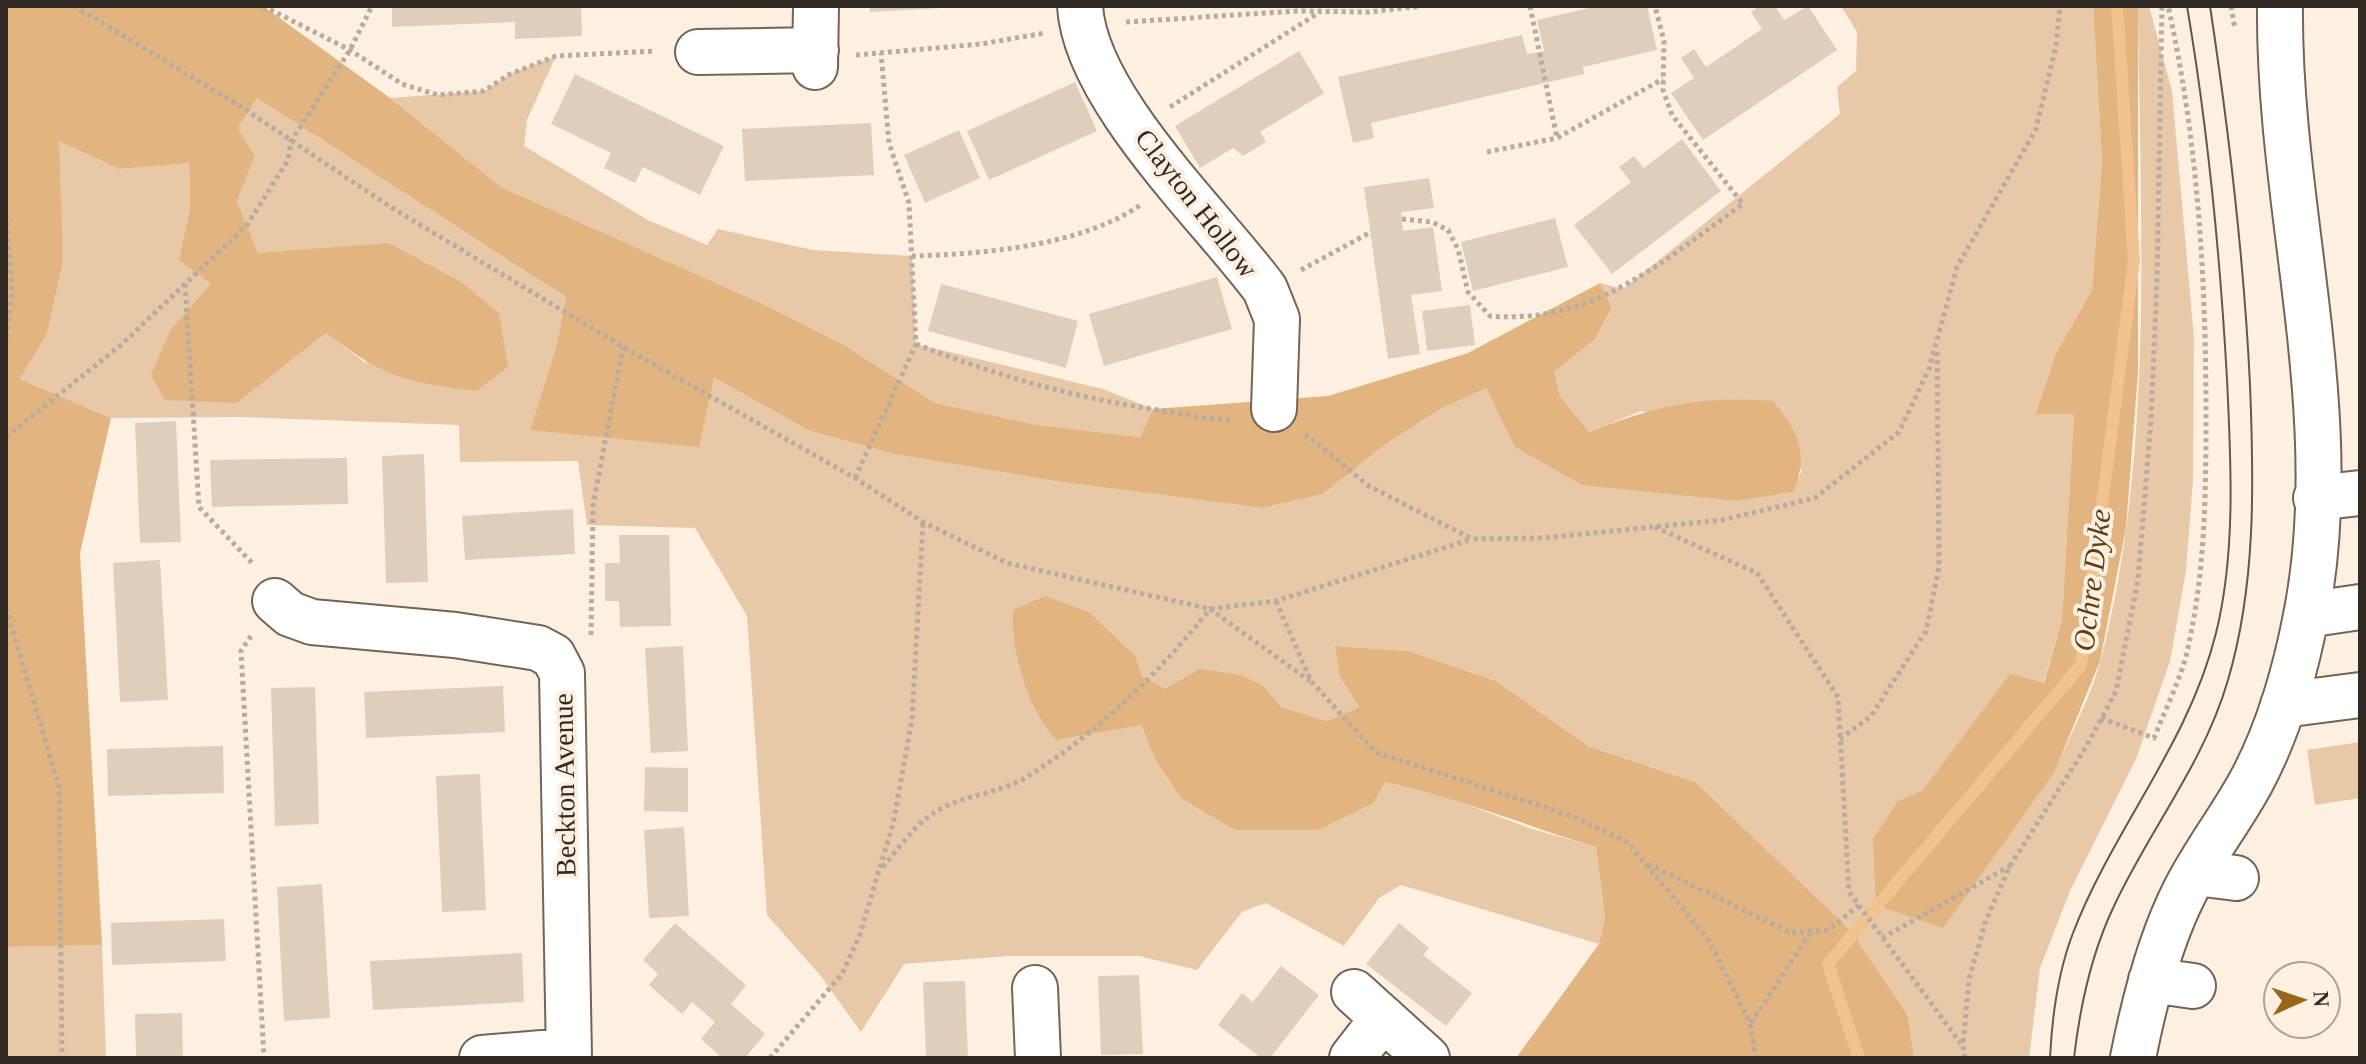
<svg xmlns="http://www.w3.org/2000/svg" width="2366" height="1064" font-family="'Times New Roman',serif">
<rect width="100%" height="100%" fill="#fdf0e1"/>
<path fill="#e7c9a7" d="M1841,6h252l9,155 -10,129 -36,63 -21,60 39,1 -12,205 -19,65 -120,106 -25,11 157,-30c15,-36 36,-74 46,-112 54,-208 39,-440 37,-653h11l23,85 22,247 -1,142 -7,91 -16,90 -34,98 -66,132 -30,77 -11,90h-115l-6,-43 -213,-233 -107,-36 -92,-65 -87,-30 -73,-5 4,31 19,30 -32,14 -46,-14 -17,-21 -65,-17 -34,21 -23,-14 -6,-19 5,68 13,32 231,25 46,9 98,37 67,19 9,71 -6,26 -198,-59 -22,13 -35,48 -78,-43 -24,9 -45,58 -58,-14h-129l-106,8 -43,68 -41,-57 -53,-60 -20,-299 -52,-88 -108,-3 -9,-64 -118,1 -1,-37 -219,-8 -129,1 -91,-39 27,-45 16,-72 -5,-122 61,29 70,-7 1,46 -10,52 32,24 -41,45 66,74 89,-70 41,31 -51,-114 -58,3 -21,-52 18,-45 -17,-28 19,-30 309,199 -10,50 -26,83 184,-54 96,55 84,23 167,28 202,26 60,-14 60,-48 57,-37 47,-22 28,60 223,54 54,-9 10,-22 -161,-59 -52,21 -29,-36 -6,-24 41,-33 17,-30 -12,-26 23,6 217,-175 -3,-27 19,-16 1,-39z
M556,56l-29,64 -3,26 124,74 59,25 11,-16 95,21 99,6 4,88 187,45 50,20 -13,28 -102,-12 -103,-22 -91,-58 -81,-41 -262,-117 -111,-89 94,-7 26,-17z
M2360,742v56l-45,7 -8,-55z
M102,945l4,113h-100v-111z"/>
<path fill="#e2b580" d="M6,6h257l127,92 111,89 262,117 81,41 91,58 103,22 102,12 13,-28 175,-13 140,-43 132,-70 12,25 -17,31 -41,33 6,24 29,36c65,-26 114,-37 184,-31 25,31 37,52 20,91l-55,9 -156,-16 -67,-38 -29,-59 -46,21 -57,37 -60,48 -60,14 -202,-26 -167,-28 -84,-23 -96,-54 -15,70 -169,-17 26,-83 10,-50 -309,-199 -19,30 17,28 -18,45 21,52 131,-10 72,39 38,31 9,54 -32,24c-72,-9 -92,-14 -150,-58l-89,70 -72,-3 -14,-25 20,-46 40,-45 -32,-24 11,-52 -1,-45 -70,6 -60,-28 4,121 -16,72 -27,45 91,39 -31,135 22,392 -96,2z
M2093,6h45v366l-12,156 -26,133 -45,110 -112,157 -67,-23 -3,-66 25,-38 25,-11 87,-116 34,9 18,-64 12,-205h-39l21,-61 36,-63 10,-129z
M1045,596l44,16 47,45 6,19 23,13 34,-20 38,5 27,12 17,21 46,14 32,-14 -19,-30 -5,-31 74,5 87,30 92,65 107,36 155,148 58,86 6,42h-398l83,-114 6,-26 -9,-71c-70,-21 -139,-50 -211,-65l-12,21 -55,27h-83l-54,-32 -27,-41 -13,-32 -85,15c-29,-34 -45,-85 -43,-130z"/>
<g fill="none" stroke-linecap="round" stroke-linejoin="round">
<path stroke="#f1c38e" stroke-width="12" d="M1859,1058l-31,-94 253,-299 53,-404 -17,-255"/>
</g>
<path fill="#dfcebc" d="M392,6h189l1,30 -67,3v-17l-123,5z
M870,6h72v2l-72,4z
M1598,6h49l10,44 -74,17 1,7 -213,49 3,15 -21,5 -15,-66 184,-42 5,19 17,-3 -7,-31z
M1760,6h15l9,14 24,-14 29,44 -134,90 -32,-47 23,-15 -13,-20 13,-9 12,18 56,-38 -11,-17z
M1299,51l25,42 -64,39 6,10 -23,14 -10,-8 -33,20 -25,-42z
M575,74l149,72 -24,49 -57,-28 -8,16 -31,-15 7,-15 -60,-29z
M1075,82l22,49 -108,49 -22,-49z
M871,123l3,52 -129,6 -3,-52z
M959,130l21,48 -55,25 -21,-48z
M1682,139l39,52 -109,83 -38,-49 57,-43 -12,-15 15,-11 10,12z
M1429,178l5,30 -33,4 2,19 30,-4 9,64 -31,4 9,59 -32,5 -24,-172z
M1555,218l13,49 -95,24 -12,-49z
M1217,277l15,52 -128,37 -15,-52z
M941,284l137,37 -12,47 -138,-37z
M1470,305l5,40 -48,6 -5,-40z
M176,421l5,121 -41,1 -5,-120z
M424,454l4,128 -42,1 -4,-127z
M347,458l1,46 -136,3 -2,-47z
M573,509l2,45 -110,6 -3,-44z
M619,535h50l2,91 -51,1 -1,-26h-14v-38h15z
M160,560l8,140 -48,2 -7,-139z
M683,646l5,105 -37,2 -6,-105z
M503,686l2,46 -139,6 -2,-46z
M315,687l4,137 -44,2 -4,-138z
M223,746l1,47 -116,3 -1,-47z
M645,767l43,1v44l-44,-1z
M480,774l6,136 -44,2 -6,-136z
M684,827l5,89 -40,2 -5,-88z
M322,884l8,134 -46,3 -7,-134z
M224,919l2,42 -114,4 -1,-42z
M675,923l71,62 -15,19 34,30 -20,24h-23l-21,-19 14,-17 -23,-20 -10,12 -33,-29 9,-11 -15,-14z
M1399,923l30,25 -6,7 49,38 -26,33 -80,-62z
M522,953l2,49 -151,8 -3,-49z
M1281,966l38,29 -49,63h-9l-43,-33 24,-32 11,9z
M1139,975l4,79 -42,1 -3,-79z
M965,981l3,77h-42l-3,-76z
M182,1013l1,45h-47l-1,-44z"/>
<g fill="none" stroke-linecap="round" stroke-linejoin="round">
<g stroke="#736454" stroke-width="48">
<path id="minor" d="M1080,6c5,92 131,210 185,283l12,30 -3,90
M698,52l118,-2
M815,67l1,-61
M2316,498l44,-5
M275,601l15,13 22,8 143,13 83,13 15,8 9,17 7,385
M2306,615l54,-8
M2283,705l77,-10
M2196,873l40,5
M2151,980l42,6
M1035,988l3,70
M1354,992l73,66
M482,1058l84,-7
M1352,1058l31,-40
M2133,1058c11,-56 26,-116 52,-167 19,-38 46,-72 66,-109 28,-52 44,-109 55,-166 40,-202 -28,-408 -26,-610"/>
</g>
<path stroke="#b7aca0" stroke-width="5" stroke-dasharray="4 4" stroke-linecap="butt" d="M74,6l166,100 149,100 234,141 232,131 68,44 84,41 203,46 66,-8 196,-62
M263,6l87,44 52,34 36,11 46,-4 26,-17 46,-18 100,-5
M1530,6l27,132
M2231,6l4,23
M1126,22l171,-11 72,1 53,-6
M856,55l125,-11 64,-11
M1170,107l150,-95
M1487,152l70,-14 106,-59
M6,214l6,75 -6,51
M1402,219l30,3 16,8 10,19 10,43 22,24c104,9 174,-56 253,-112l-71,-89 -9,-25 1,-49 -9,-35
M912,256c72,-2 170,-10 230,-52
M1301,270l70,-38
M185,284l14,223 54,57
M916,344c83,33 167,56 256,68 19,3 42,9 61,7
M1305,434l64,52 103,53 71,-1 179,-18 93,-22 84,-66 30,-63 28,-102 79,-138 20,-83 4,-40
M6,437l116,-93 125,-119 41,-65 3,-19 59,-91 22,-44
M855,478l61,-134 -7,-141 -20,-60 -8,-90
M1655,527l102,46 81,124 11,195 113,153
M1276,601l35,80 64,71 194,63 58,27 82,98 41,83 6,35
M6,608l53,179 3,271
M591,635l2,-130 30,-158
M251,636l-10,15 23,407
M2101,718l53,20c11,-28 26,-57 33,-86 18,-78 19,-156 19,-235 0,-136 -8,-278 -38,-411
M1840,739l31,-23 55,-85 13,-64 -2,-216
M1648,864l143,69 38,-3 30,-25
M883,867c14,-17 28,-37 45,-50 28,-22 68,-22 97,-39 71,-43 133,-104 185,-169l100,72
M1882,938l128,-72
M1751,1023l59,-90
M770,1058l72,-84 17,-37 34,-113 19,-104 11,-198
M1965,1058l-2,-12 6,-67 17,-59 24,-54 76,-119 30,-56 22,-111 13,-161 6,-138 5,-275"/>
<use href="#minor" stroke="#fff" stroke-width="44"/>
<path stroke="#61584f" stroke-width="2" d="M2050,1058c2,-41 8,-86 23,-125 40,-104 116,-190 143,-300 20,-80 15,-172 11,-254 -7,-125 -19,-249 -40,-373
M2074,1058c6,-52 17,-104 40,-152 36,-77 90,-143 114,-226 28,-95 26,-197 22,-295 -6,-127 -21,-253 -40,-379"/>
</g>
<g text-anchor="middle" stroke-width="8" stroke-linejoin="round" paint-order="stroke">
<g font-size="28" fill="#322b24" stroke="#fdf0e1">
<text transform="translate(1197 203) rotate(52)" y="10">Clayton Hollow</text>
<text transform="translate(564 785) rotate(-91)" y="10">Beckton Avenue</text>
</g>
<g font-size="30" font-style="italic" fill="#5d3e16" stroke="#fdf0e1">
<text transform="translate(2092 580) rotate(-83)" y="10">Ochre Dyke</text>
</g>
</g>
<rect width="2366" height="1064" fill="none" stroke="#322b24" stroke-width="16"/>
<g transform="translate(2302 1000) rotate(87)"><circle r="38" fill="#fdf0e1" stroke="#aca195" stroke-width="2"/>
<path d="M0-6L14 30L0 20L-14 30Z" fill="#99651b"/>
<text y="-12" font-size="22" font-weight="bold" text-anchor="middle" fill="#322b24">N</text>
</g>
</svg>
